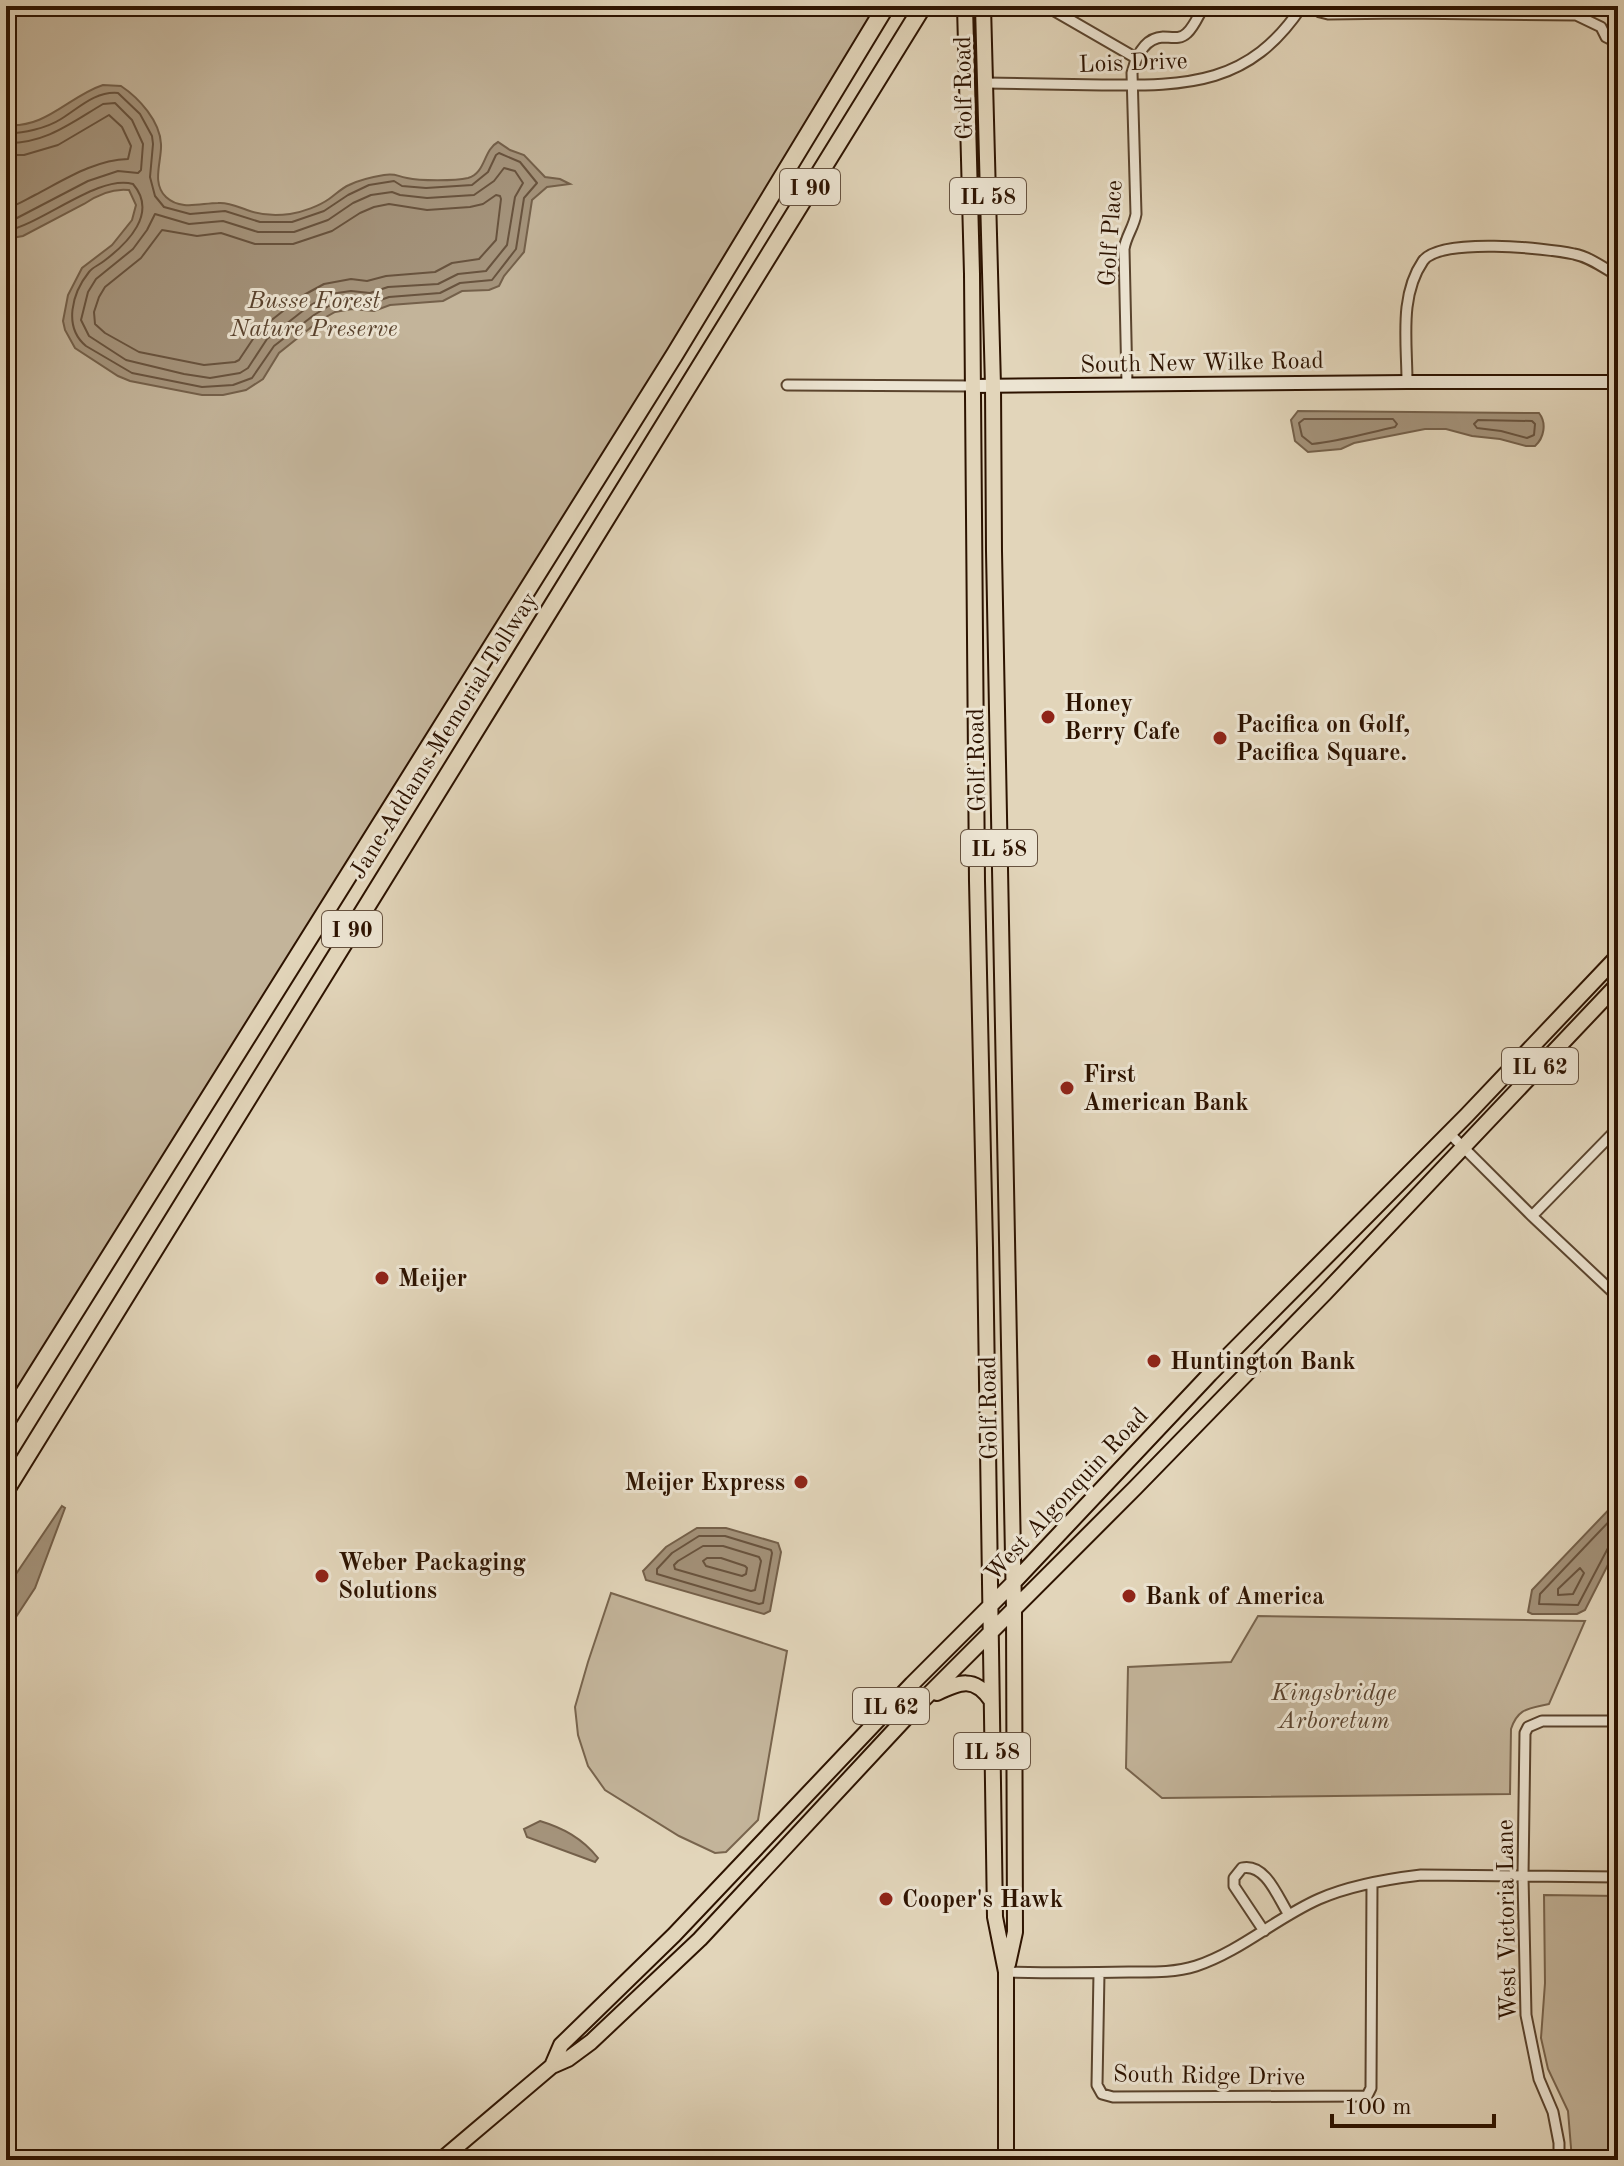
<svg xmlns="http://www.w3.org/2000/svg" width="1624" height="2166" font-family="'Old Standard TT',serif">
<rect width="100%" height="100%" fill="#e2d5ba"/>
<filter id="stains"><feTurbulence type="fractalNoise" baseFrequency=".0025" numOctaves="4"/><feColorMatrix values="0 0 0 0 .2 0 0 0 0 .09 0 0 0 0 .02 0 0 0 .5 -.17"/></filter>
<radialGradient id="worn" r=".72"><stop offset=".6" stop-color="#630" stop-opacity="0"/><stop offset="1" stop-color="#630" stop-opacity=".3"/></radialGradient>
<path fill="#c3b49a" stroke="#78644d" stroke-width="2" d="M6,6h878l-878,1413z
M611,1593l176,58 -29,169 -32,32 -11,1 -36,-17 -74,-46 -17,-24 -10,-31 -3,-28 13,-45z
M1258,1616l327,5 -36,83c-21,5 -31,4 -38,25l-1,65 -348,4 -36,-30 2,-101 103,-5z
M1544,1895l74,1v264h-46l-4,-49 -20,-42 -7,-31 4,-55z"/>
<path fill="#a4937b" stroke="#74604a" stroke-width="2" d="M103,85l18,1c18,12 39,35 40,58 1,17 -10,39 5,53 15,14 35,6 52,6 11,-1 20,4 29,7 13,5 29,6 43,4 13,-2 29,-8 39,-15 7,-5 13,-11 20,-14 12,-6 23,-8 35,-10 12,-2 12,1 23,3 13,3 48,3 61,0 18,-5 15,-28 30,-36l12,8 14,5 21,22 15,2 10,5 -23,3 -15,13 -8,52 -20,24 -5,10 -10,4 -27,1 -19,10 -53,4 -16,6 -22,-2 -17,3 -16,9 -40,32 -16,26 -17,11 -23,5h-21l-72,-14 -12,-5 -43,-28 -10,-18 -2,-9 5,-26 14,-27 30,-23 20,-25 4,-15 -7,-15c-16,-2 -32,5 -45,14l-61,32 -17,3v-114c40,4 63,-29 97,-40z
M1298,411l241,2c8,10 5,25 -4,33h-9l-26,-7 -28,-3 -26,-7h-21l-71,14 -13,6 -33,3 -13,-11 -4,-21z
M1618,1500v45l-33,65 -8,4h-45l-4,-2 4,-22z
M62,1506l3,2 -30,80 -23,35h-6v-28l10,-21z
M697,1528h29l52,15 3,9 -11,59 -6,3 -118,-34 -3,-9 23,-24z
M540,1821c23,7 42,17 58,37l-3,4 -68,-25 -3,-8z"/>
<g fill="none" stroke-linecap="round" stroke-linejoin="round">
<path stroke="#68533e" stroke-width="2" d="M6,133c16,1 41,-5 55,-14 18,-11 34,-28 57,-26l22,21 12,22 1,8 -3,33 5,19 9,11 26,7 35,-3 35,11h32l32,-11 24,-16 21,-10 25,-4 8,5 24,2 46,-3 16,-13 8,-17 3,-2 21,9 17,21 -13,15 -8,51 -24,31 -32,3 -20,10 -51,4 -17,6 -21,-2 -19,3 -18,11 -40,31 -22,32 -19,7 -31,2 -70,-14 -46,-27c-23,-19 -14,-53 3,-74 4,-5 10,-7 15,-11 24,-18 54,-48 29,-77 -34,-10 -89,39 -127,47
M6,143c39,1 65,-20 97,-39l12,-1 17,17 11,24 -2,26 -3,3 -20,-2 -30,10 -71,37 -11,2
M6,155h18l34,-10 51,-30 13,12 9,19 -3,13c-34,1 -64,21 -93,36 -10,5 -18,11 -29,13
M504,168l11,3 8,12 -8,14 -8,48 -21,26 -28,3 -20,10 -50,3 -18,6 -19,-2 -21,3 -21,12 -42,33 -19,29 -8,5 -30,5 -26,-4 -58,-14 -37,-24 -8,-16 7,-28 8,-13 37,-30 14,-19 8,-16 34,10 34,-3 35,11h36l34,-12 25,-17 18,-8 21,-3 8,3 27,3 47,-3 20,-14z
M496,195l4,1 1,3 -5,41 -17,19 -27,4 -17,9 -49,4 -19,5 -16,-2 -27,5 -22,12 -43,34 -20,30 -4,2 -31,3 -65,-13 -34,-19 -10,-9 -1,-12 5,-15 6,-10 36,-29 21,-28 35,6 24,-3 34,11h38l39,-13 28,-18 14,-6 15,-3 38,6 43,-3 13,-3z
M1304,419h89l4,5 -2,3c-28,6 -55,14 -83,17l-10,-8 -3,-13z
M1478,420l54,1 3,3 -1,11 -7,3 -26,-7 -24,-3 -3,-4z
M1618,1512l-78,82 -1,10 39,1 30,-57 4,-4h6
M699,1536h26l46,14 1,3 -9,50 -4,1 -102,-30v-5l15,-16z
M703,1546h20l36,11 2,4 -6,29 -4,1 -76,-22 -1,-4 4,-4z
M707,1558h14l24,8 2,2 -1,6 -4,2 -36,-10 -3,-5z
M1580,1568l4,5 -11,21 -15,1v-6z"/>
<g stroke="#5a442e" stroke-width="13">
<path id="street" d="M1046,6l90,52
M1311,6l9,6 8,2 75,-1 173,2 25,12 5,10 12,6
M985,83c39,1 78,1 117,2 86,1 148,0 200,-79
M1407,382c0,-40 -8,-86 16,-121 17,-24 123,-13 151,-7 16,3 30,14 44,22
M1127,384l-3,-135c2,-13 10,-22 12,-35l-4,-141c4,-16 12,-35 31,-36 8,0 17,3 24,-4 7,-6 12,-19 17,-27
M787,385l185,1
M1449,1133l83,83 86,81
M1532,1216l86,-88
M1264,1931l-30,-45v-8l8,-10c24,-5 36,30 47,47
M1006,1972c41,1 82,1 123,0 22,0 45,1 67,-6 45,-15 80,-48 123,-67 32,-14 68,-20 102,-24l197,2
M1099,1973l-2,112 5,9 11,3 254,-1 4,-8 1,-205
M1559,2160v-17l-6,-31 -14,-33 -13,-64 -3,-139 2,-143 3,-6 14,-6h76"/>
</g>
<g stroke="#2d1300" stroke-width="16">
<path id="secondary" d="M972,386l435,-4h211"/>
</g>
<g stroke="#2d1300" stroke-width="18">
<path id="primary" d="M965,6l7,268 5,607 8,367 10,669 11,55v188
M983,6l10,380 1,165 20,1058 1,323 -7,32
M937,1693c23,-11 37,-17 54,7
M552,2066l9,-21 113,-110 238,-251 102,-102 196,-208 257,-259 151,-159
M441,2160l111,-94 16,-7 23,-17 109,-103 216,-232 219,-219 190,-195 293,-309"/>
</g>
<g stroke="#2d1300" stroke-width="20">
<path id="highway" d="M6,1422l669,-1068 211,-348
M6,1490l917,-1484"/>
</g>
<use href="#street" stroke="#ece4d2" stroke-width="9"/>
<use href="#secondary" stroke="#ece4d2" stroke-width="12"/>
<use href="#primary" stroke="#e2d5ba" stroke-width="14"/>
<use href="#highway" stroke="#e2d5ba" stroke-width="16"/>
</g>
<g fill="#8f2418" stroke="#ece4d2" stroke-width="3">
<circle cx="1048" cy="717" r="8"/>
<circle cx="1220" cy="738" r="8"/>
<circle cx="1067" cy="1088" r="8"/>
<circle cx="382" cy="1278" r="8"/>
<circle cx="1154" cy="1361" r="8"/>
<circle cx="801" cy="1482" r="8"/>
<circle cx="322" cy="1576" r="8"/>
<circle cx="1129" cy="1596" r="8"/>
<circle cx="886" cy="1899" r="8"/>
</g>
<g text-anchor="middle" stroke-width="6" stroke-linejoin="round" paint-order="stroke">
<g fill="#ece4d2" stroke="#66523f" stroke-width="2">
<rect x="780" y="169" width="60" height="36" rx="6"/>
<rect x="950" y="178" width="76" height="36" rx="6"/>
<rect x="961" y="830" width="76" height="36" rx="6"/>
<rect x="322" y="911" width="60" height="36" rx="6"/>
<rect x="1502" y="1048" width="76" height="36" rx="6"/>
<rect x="853" y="1688" width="76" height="36" rx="6"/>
<rect x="954" y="1733" width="76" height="36" rx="6"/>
</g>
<g font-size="22" font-weight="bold" fill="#2d1300">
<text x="810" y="195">I 90</text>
<text x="988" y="204">IL 58</text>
<text x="999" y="856">IL 58</text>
<text x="352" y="937">I 90</text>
<text x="1540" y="1074">IL 62</text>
<text x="891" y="1714">IL 62</text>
<text x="992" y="1759">IL 58</text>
</g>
<g font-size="24" fill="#2d1300" stroke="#ece4d2">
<text transform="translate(1133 62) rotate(-2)" y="8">Lois Drive</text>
<text transform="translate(963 88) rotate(-91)" y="8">Golf Road</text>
<text transform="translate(1110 233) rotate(-86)" y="8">Golf Place</text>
<text transform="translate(1202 362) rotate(-1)" y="8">South New Wilke Road</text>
<text transform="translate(443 735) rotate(-58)" y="8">Jane Addams Memorial Tollway</text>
<text transform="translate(976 760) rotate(-91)" y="8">Golf Road</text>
<text transform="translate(988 1408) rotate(-91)" y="8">Golf Road</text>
<text transform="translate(1066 1494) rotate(-47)" y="8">West Algonquin Road</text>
<text transform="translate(1506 1920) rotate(-91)" y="8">West Victoria Lane</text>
<text transform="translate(1209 2075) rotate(1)" y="8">South Ridge Drive</text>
</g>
<g font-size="24" font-style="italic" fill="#5a432e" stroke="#ece4d2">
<text x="314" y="308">Busse Forest<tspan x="314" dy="28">Nature Preserve</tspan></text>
<text x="1334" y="1700">Kingsbridge<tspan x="1334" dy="28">Arboretum</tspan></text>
</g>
<g font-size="24" font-weight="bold" fill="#2d1300" stroke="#ece4d2" text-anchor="start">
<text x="1064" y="711">Honey<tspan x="1064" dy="28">Berry Cafe</tspan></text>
<text x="1236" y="732">Pacifica on Golf,<tspan x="1236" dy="28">Pacifica Square.</tspan></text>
<text x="1083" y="1082">First<tspan x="1083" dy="28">American Bank</tspan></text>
<text x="398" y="1286">Meijer</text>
<text x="1170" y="1369">Huntington Bank</text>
<text x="785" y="1490" text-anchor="end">Meijer Express</text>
<text x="338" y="1570">Weber Packaging<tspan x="338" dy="28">Solutions</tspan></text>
<text x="1145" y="1604">Bank of America</text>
<text x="902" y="1907">Cooper's Hawk</text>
</g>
</g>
<rect width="1624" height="2166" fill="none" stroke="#e2d5ba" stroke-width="32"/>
<rect x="8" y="8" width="1608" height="2150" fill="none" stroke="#2d1300" stroke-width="4"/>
<rect x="16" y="16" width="1592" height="2134" fill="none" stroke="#2d1300" stroke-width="2"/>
<path d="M1332 2114v12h162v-12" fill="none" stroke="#2d1300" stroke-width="4"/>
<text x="1344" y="2114" font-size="24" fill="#2d1300" stroke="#ece4d2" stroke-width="6" paint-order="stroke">100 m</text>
<rect width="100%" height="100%" filter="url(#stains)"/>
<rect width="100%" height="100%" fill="url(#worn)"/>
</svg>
